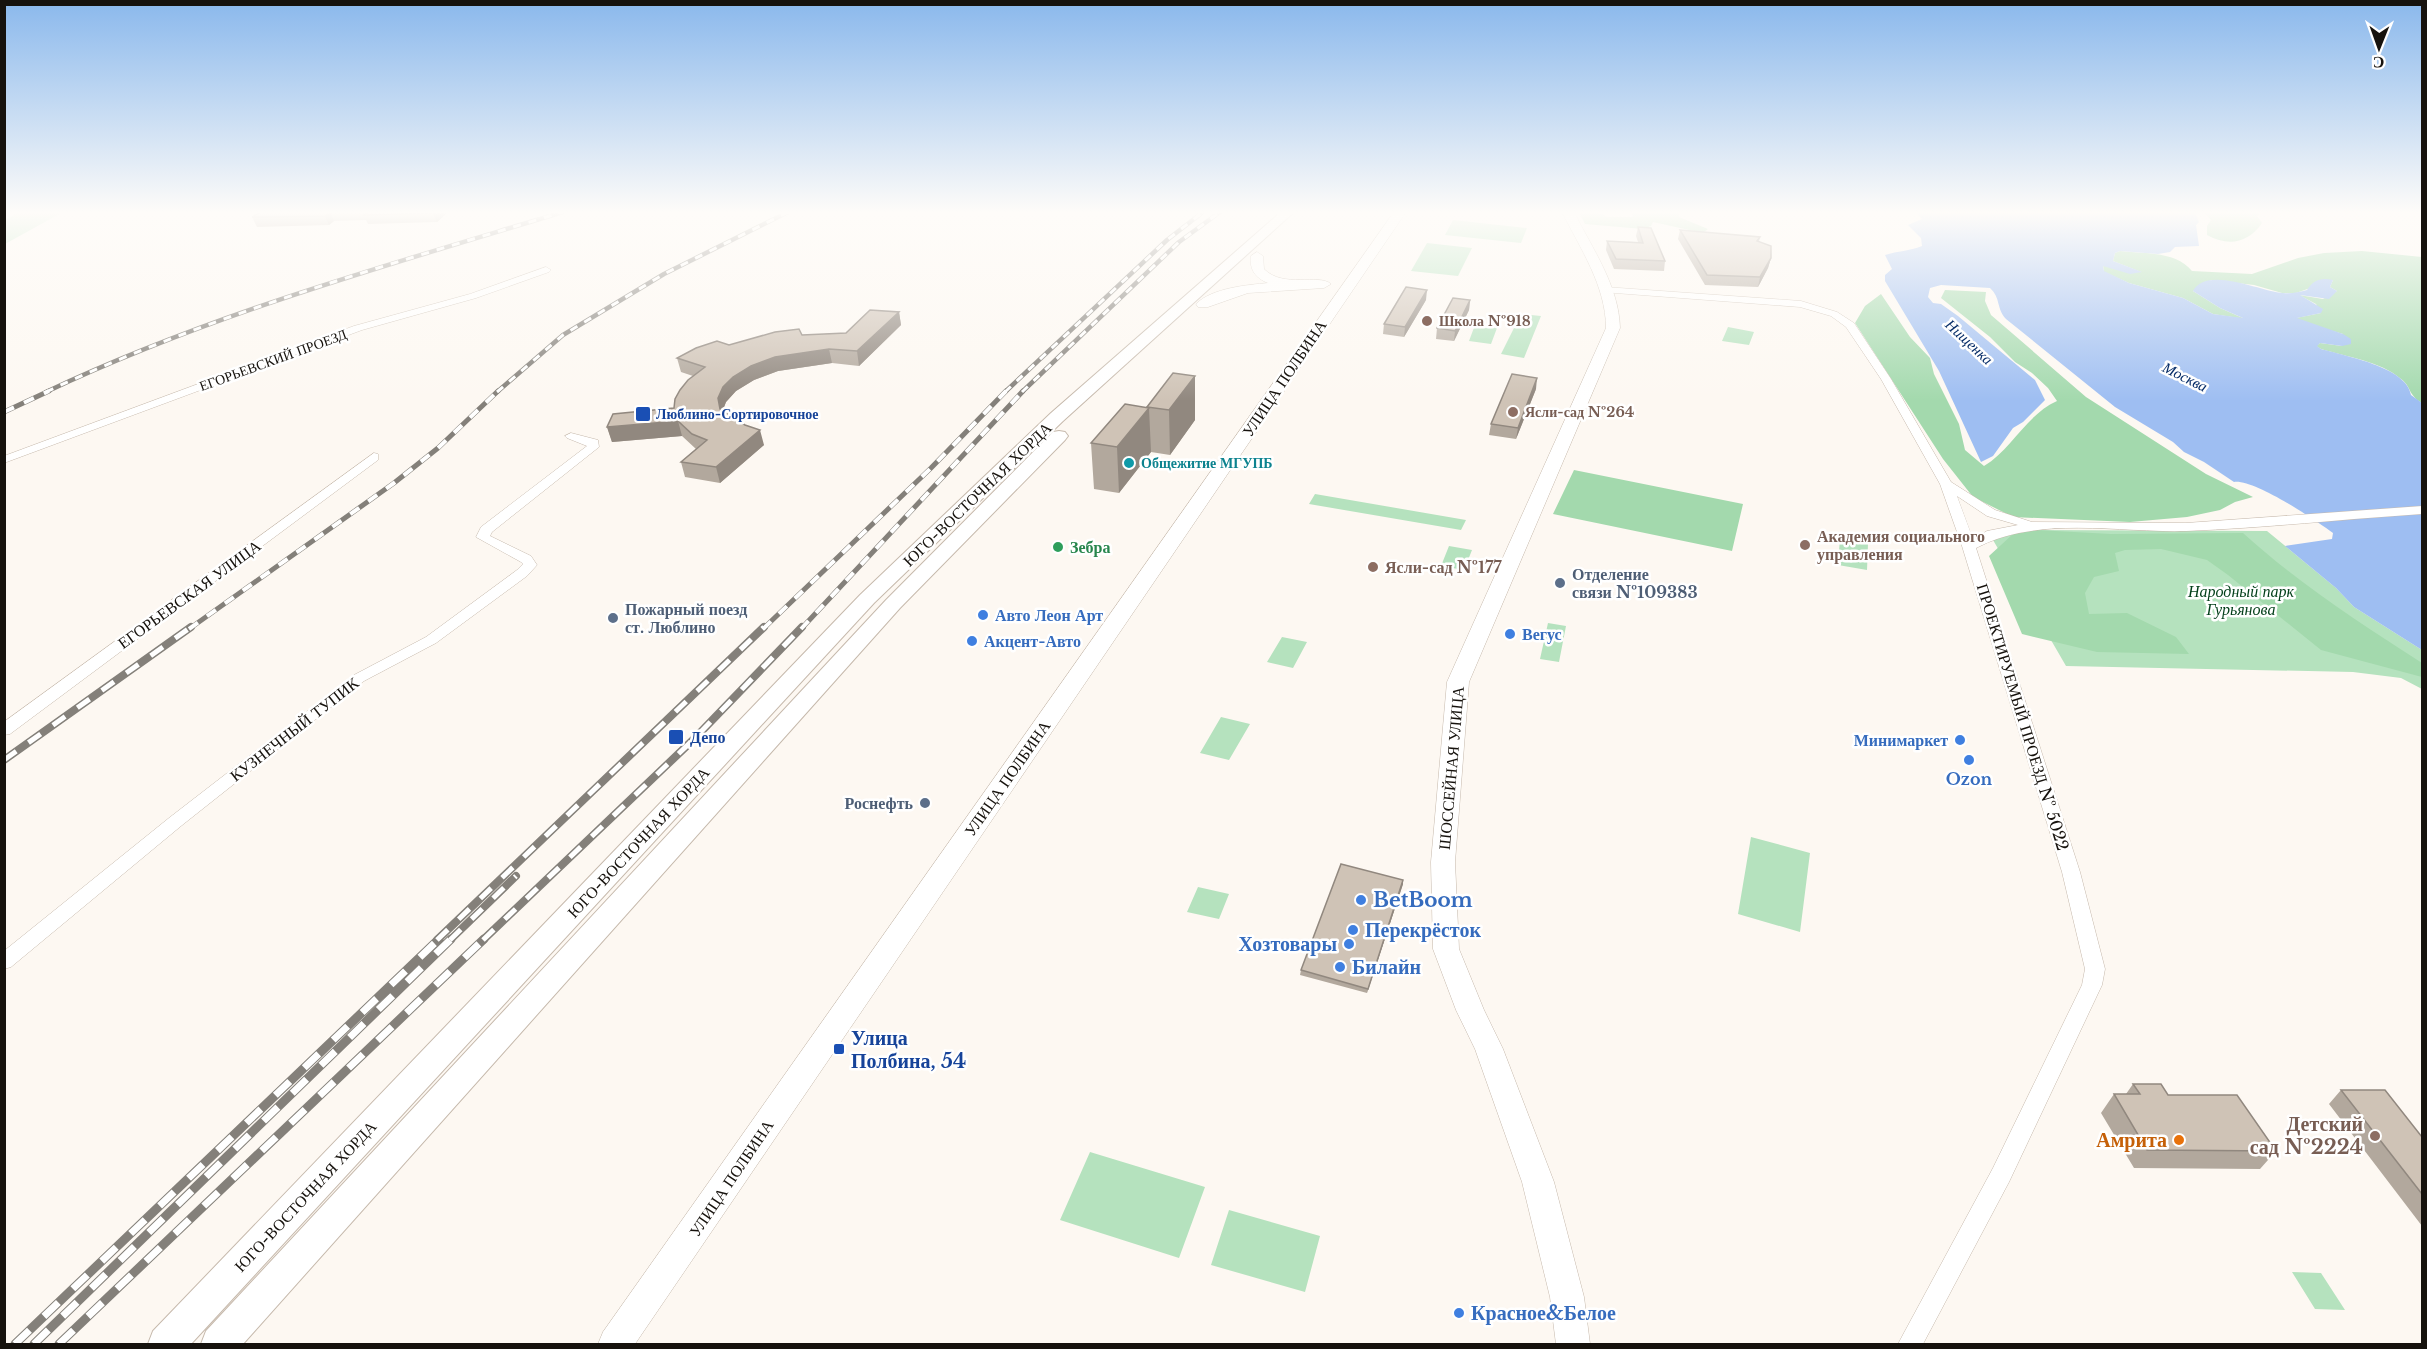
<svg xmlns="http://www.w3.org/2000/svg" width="2427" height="1349" font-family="'Libre Baskerville',serif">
<rect width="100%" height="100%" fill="#fdf8f2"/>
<path fill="#b5e2be" d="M19,212h44l-58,32v-24z
M1453,220l74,8 -6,15 -76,-8z
M1427,243l45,5 -14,28 -47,-5z
M1521,314l20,2 -17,42 -23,-4z
M1475,325l22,3 -6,16 -22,-3z
M1728,327l26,5 -5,13 -27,-4z
M1315,494l151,26 -5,10 -152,-26z
M2019,530l248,1 69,57 18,19 68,43v39l-21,-11 -48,-6 -287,-6 -73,-126z
M1840,538l28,6 -1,26 -29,-5z
M1449,546l23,4 -8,20 -23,-4z
M1548,623l18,3 -7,36 -19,-3z
M1282,637l25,5 -14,26 -26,-6z
M1221,717l29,7 -21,36 -29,-7z
M1751,837l59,16 -10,79 -62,-18z
M1198,887l31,7 -10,25 -32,-7z
M1090,1152l115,35 -26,71 -119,-38z
M1229,1210l91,26 -15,56 -94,-27z
M2292,1272l29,1 24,37 -30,-1z"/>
<path fill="#a3d9ad" d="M1579,212h20l8,5h26l-1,-5h47v5l29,12 -5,4 -50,-11 -2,4 -8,3 -58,-5z
M2204,212h60l-7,4 5,7c-14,20 -33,24 -55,12v-9l4,-6z
M2120,251c25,3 56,0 72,20l60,3 46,-16 26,-5 38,-2 60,6v146c-14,-8 -11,-17 -21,-24 -21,-18 -54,-22 -80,-30l-5,-3 4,-3 22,3 1,-12 -45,-13 -2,-3 25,-5 -5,-9 -17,-9 24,4 14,-8 -7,-4 3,-7 -37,13h-14l-28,-8 -43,-5 -18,11 27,17 25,11 -32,-5 -30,-16 -54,-15 -25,-11 -1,-7 13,4 25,3 -28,-11 2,-8z
M1945,290l41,2 -1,9 6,14 95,82 120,77 47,23 -18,5 -15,8 -33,7 -57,5 -117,-5 -40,-20 -30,-38 -88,-136 10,-17 16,-12 29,43 20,21 4,16 25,50 6,26 19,16c28,-17 42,-51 73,-65l-9,-13 -16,-15 -17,-11 -25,-25 -49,-39z
M1574,470l169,34 -11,47 -179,-37z
M2036,530l75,4 132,-1c55,50 117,90 179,130v14l-101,-27 -93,-75 -21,-15 -46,-11 -36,1 -10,3 4,18 -25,6 -9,16 4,21 38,-1 49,24 13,17 -92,-2 -75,-18 -33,-78 24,-22z"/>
<path fill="#9ebef2" d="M1901,212h294l4,10 -3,3 3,21 -24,1 -5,5 -12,2 -38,-3 -5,2 -2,8 29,11 -12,2 -27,-8 1,5 25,12 54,15 30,16 30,4 -23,-10 -27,-17c14,-26 69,1 90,2 8,1 16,-1 24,-3 6,-10 14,-13 26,-10l-3,7 7,4 -8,8 -29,-4 23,14 -2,4 -24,5 46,16 8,5v5l-9,2 -22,-3 -3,3 4,3c24,7 86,18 90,46l11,8v247l-68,-43 -18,-19 -51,-42 47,-7 1,-6c-19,-14 -79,-54 -99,-51l-30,-20 -20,-10 -11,-10 -58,-35 -109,-88c-10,-11 -5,-21 -16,-31l-49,-3 -11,3 -2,9 5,6 8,1 17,12 77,64 10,20 -22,22 -10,6 -20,28 -12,6 -42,-91 -54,-90v-6l7,-6 -7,-14c13,-4 24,-4 37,-9l-1,-8 -13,-13 14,-6 -7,-7z"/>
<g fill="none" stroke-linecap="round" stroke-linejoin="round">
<g stroke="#c6b9ac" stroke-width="1">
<path id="minor" d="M546,267l5,3 -2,2 -73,26 -114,32 -358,133v-7l350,-130 116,-32z
M1605,287l196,14 36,11 17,11 37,56 60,103 44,28 37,12 154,1 236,-17v8c-78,5 -157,14 -236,17 -68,2 -148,-16 -210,17l104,324 25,97 -3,16 -93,197 -86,162h-25l95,-176 89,-183 3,-16 -23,-97 -100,-326 -22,-62 -59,-105 -35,-52 -15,-11 -31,-9 -198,-15 -2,-2zM1957,496l30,20 31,9 -31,6 -14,8z
M571,433l27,7 1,7 -107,85 -2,4 41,20 6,9 -10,11 -91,67 -72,38 -183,145 -170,141 -7,2v-18l165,-133 185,-143 72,-38 91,-67 6,-6 -2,-2 -45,-25 5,-10 106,-81 -20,-8 -2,-2z
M374,453l4,1v6l-368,274 -6,1v-13z"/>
</g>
<g stroke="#c6b9ac" stroke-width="1">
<path id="secondary" d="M1394,212h12l-771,1132h-37l5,-12z
M1562,212h12c18,36 45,74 46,116l-151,354 -14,180 4,87 25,61 19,39 51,133 30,115 6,47h-34l-6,-47 -28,-115 -47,-133 -19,-39 -23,-61 -2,-87 16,-180 159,-354c0,-42 -26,-80 -44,-116z
M1257,252l6,4 1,13c20,20 54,4 67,15l-7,4 -76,5 -40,14h-10l-2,-3c16,-16 51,-19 72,-21 -13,-5 -19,-14 -17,-27z"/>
</g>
<g stroke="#c6b9ac" stroke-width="2">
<path id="primary" d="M1281,212h13l-231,209 -189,182 -683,741h-43l5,-13 707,-736 191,-182z
M1059,431l6,1 3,4 -3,4 -165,168 -657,736h-42l5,-13 680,-731 167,-168z"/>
</g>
<use href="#minor" fill="#fff" fill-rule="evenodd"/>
<use href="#secondary" fill="#fff" fill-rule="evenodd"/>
<use href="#primary" fill="#fff" fill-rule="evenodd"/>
<g stroke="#84807a" stroke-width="4.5">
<path id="rail-far3" d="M46,392c165,-78 342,-127 517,-180
M497,392l66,-57 101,-61 124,-62
M1005,392l162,-152 36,-28
M1022,392l157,-150 41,-30"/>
</g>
<g stroke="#84807a" stroke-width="5">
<path id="rail-far2" d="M4,412l45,-21
M189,629l205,-146 44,-35 60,-57
M763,629l168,-161 75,-77
M801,629l222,-238"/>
</g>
<g stroke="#84807a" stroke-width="8">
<path id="rail-far1" d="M4,760l187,-133
M437,940l327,-313
M450,940l66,-64
M483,940l211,-201 108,-112"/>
</g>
<g stroke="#84807a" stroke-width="9">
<path id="rail" d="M15,1344l424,-405
M34,1344l417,-405
M59,1344l425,-405"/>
</g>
<use href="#rail-far3" stroke="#fff" stroke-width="3" stroke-dasharray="8" stroke-linecap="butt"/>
<use href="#rail-far2" stroke="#fff" stroke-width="4" stroke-dasharray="11" stroke-linecap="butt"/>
<use href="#rail-far1" stroke="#fff" stroke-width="5" stroke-dasharray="15" stroke-linecap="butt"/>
<use href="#rail" stroke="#fff" stroke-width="7" stroke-dasharray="20" stroke-linecap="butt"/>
</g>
<path fill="#b2a89d" d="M261,212h187l-11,10 -69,2 -2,-4 -32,1 -5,4 -72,2 -5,-10z
M1638,227l27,34 -1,10 -50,-2 -8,-19 1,-9 31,1 -2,-6z
M1680,230l80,7 -1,5 12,16 -3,10 -10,19 -53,-2 -27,-46z
M1426,300l-22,37 -21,-3 1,-10z
M1470,300l-1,10 -15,31 -18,-2 1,-11z
M899,312l2,13 -42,41 -27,-3 -54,8 -24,9 -18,11 -10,11 -4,9 42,34 -44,38 -35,-6 -4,-15 15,-13 -14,-13 -70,6 -5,-15 67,-19 19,-32 -12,-4 -4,-14 52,-13 73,-10 44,-2z
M1195,376v44l-25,35 -19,-3 -32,41 -25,-4 -3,-46z
M1536,389l-20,50 -27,-4 2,-11z
M1403,880v4l-36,109 -67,-18 1,-5z
M2133,1084l35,11 108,56 -16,18 -126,-1 -33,-55 13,-19h12z
M2341,1090l81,47v89l-93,-122z"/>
<path fill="#91887f" d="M330,212l4,9 -5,4 -4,-9z
M435,212h13l-11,10 -4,-9z
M1771,258l-3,10 -10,19 2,-10z
M1427,290l-1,10 -22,37 1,-10z
M1470,300l-1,10 -15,31 1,-10z
M899,312l2,13 -42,41 -2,-15z
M829,349l3,14 -54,8 -24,9 -18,11 -10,11 -4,11 -2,-4 -2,-11 5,-11 10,-10 18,-11 24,-9z
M1195,376v44l-25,35 -1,-45z
M1537,378l-1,11 -20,50 2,-11z
M1149,408l2,44 -32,41 -2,-46z
M678,421l4,15 -70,6 -5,-15z
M760,430l4,15 -44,38 -4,-16z
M1403,880v4l-36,109 1,-4z"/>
<path fill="#cfc3b6" stroke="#91887f" stroke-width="1.5" d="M261,212h79h-10l-5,4 -73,1z
M368,212h67l-2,1 -69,2z
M1638,227l13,1 14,33 -49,-2 -9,-18 36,2z
M1680,230l80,7 -3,4 14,5v12l-11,19 -53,-2z
M1406,287l21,3 -22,37 -21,-3z
M1453,298l17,2 -15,31 -18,-3z
M870,310l29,2 -42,39 -28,-2 -54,8 -24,9 -18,11 -10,10 -5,11 2,11 25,16 15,5 -44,37 -35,-5 26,-22 -15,-6 -14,-13 -71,6 6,-13 61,-6 1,-9 5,-9 8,-10 17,-13 -28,-9 19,-10 21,-7 12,4 46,-13 24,-3 3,6 44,-2z
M1173,373l22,3 -26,34 -22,-3z
M1512,374l25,4 -19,50 -27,-4z
M1125,404l24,4 -32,39 -26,-4z
M1341,864l62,16 -35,109 -67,-19z
M2133,1084h28l7,11h69l39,56 -129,-1 -33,-56h26z
M2341,1090h44l37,47v57z"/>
<linearGradient id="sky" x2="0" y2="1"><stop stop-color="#8ab8ec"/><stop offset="0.53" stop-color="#fefcf9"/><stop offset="1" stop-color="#fefcf9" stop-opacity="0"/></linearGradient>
<rect width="2427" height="401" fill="url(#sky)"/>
<g fill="#8d6e63" stroke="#fff" stroke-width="2">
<circle cx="1427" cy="321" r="6"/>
<circle cx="1513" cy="412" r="6"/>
<circle cx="1805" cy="545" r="6"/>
<circle cx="1373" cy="567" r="6"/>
<circle cx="2375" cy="1136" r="6"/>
</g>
<g fill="#1a4fb4" stroke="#fff" stroke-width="2">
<rect x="635" y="406" width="16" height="16" rx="3"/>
<rect x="668" y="729" width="16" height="16" rx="3"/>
<rect x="833" y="1043" width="12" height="12" rx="3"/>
</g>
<circle fill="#0f9aa8" stroke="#fff" stroke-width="2" cx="1129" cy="463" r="6"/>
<circle fill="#2e9e5b" stroke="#fff" stroke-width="2" cx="1058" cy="547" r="6"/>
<g fill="#5c6f8a" stroke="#fff" stroke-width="2">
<circle cx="1560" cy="583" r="6"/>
<circle cx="613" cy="618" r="6"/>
<circle cx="925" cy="803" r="6"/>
</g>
<g fill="#3f7fe0" stroke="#fff" stroke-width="2">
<circle cx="983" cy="615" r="6"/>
<circle cx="1510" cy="634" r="6"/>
<circle cx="972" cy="641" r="6"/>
<circle cx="1960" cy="740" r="6"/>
<circle cx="1969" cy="760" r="6"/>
<circle cx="1361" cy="900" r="6"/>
<circle cx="1353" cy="930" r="6"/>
<circle cx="1349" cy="944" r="6"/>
<circle cx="1340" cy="967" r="6"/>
<circle cx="1459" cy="1313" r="6"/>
</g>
<circle fill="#e8710a" stroke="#fff" stroke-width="2" cx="2179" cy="1140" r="6"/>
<g text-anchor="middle" stroke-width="5" stroke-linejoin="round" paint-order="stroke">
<g font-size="14" font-weight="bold" fill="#785e54" stroke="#fff" text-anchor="start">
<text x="1439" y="326">Школа №918</text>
<text x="1525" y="417">Ясли-сад №264</text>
</g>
<g font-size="14" fill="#16120d" stroke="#fff">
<text transform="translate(273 360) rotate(-20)" y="5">ЕГОРЬЕВСКИЙ ПРОЕЗД</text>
</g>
<g font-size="14" font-weight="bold" fill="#164399" stroke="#fff" text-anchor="start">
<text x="656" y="419">Люблино-Сортировочное</text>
</g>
<g font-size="14" font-weight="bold" fill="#0d838f" stroke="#fff" text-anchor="start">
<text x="1141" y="468">Общежитие МГУПБ</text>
</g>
<g font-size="15" font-style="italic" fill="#072d68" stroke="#fff">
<text transform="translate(1969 342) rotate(43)" y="5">Нищенка</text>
<text transform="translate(2185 377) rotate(27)" y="5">Москва</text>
</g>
<g font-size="16" fill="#16120d" stroke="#fff">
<text transform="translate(1284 378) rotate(-56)" y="6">УЛИЦА ПОЛБИНА</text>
<text transform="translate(977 494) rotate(-44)" y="6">ЮГО-ВОСТОЧНАЯ ХОРДА</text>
<text transform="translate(189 594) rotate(-36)" y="6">ЕГОРЬЕВСКАЯ УЛИЦА</text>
<text transform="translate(2023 717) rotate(73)" y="6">ПРОЕКТИРУЕМЫЙ ПРОЕЗД № 5022</text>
<text transform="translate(294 729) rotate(-38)" y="6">КУЗНЕЧНЫЙ ТУПИК</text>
<text transform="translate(1451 768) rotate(-85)" y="6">ШОССЕЙНАЯ УЛИЦА</text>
<text transform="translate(1007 778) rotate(-55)" y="6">УЛИЦА ПОЛБИНА</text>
<text transform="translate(638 842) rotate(-47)" y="6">ЮГО-ВОСТОЧНАЯ ХОРДА</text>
<text transform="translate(731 1178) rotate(-56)" y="6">УЛИЦА ПОЛБИНА</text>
<text transform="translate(305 1196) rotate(-47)" y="6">ЮГО-ВОСТОЧНАЯ ХОРДА</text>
</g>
<g font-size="16" font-weight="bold" fill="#785e54" stroke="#fff" text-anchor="start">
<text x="1817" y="542">Академия социального<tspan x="1817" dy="18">управления</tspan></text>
<text x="1385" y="573">Ясли-сад №177</text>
</g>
<g font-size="16" font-weight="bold" fill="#27864d" stroke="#fff" text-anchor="start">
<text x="1070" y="553">Зебра</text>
</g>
<g font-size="16" font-weight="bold" fill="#4e5e75" stroke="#fff" text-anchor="start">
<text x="1572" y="580">Отделение<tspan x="1572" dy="18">связи №109383</tspan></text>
<text x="625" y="615">Пожарный поезд<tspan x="625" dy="18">ст. Люблино</tspan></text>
<text x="913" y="809" text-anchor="end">Роснефть</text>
</g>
<g font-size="16" font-style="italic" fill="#003e18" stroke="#fff">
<text x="2241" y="597">Народный парк<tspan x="2241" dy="18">Гурьянова</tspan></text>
</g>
<g font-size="16" font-weight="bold" fill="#366cbe" stroke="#fff" text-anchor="start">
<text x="995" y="621">Авто Леон Арт</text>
<text x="1522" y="640">Вегус</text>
<text x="984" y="647">Акцент-Авто</text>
<text x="1948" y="746" text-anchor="end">Минимаркет</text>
<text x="1969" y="785" text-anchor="middle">Ozon</text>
</g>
<g font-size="16" font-weight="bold" fill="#164399" stroke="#fff" text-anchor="start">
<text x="690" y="743">Депо</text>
</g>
<g font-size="20" font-weight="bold" fill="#366cbe" stroke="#fff" text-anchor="start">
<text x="1373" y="907">BetBoom</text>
<text x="1365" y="937">Перекрёсток</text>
<text x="1337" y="951" text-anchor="end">Хозтовары</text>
<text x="1352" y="974">Билайн</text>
<text x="1471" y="1320">Красное&amp;Белое</text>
</g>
<g font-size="20" font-weight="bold" fill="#164399" stroke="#fff" text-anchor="start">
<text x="851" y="1045">Улица<tspan x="851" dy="23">Полбина, 54</tspan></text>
</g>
<g font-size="20" font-weight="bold" fill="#785e54" stroke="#fff" text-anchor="end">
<text x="2363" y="1131">Детский<tspan x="2363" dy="23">сад №2224</tspan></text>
</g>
<g font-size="20" font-weight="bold" fill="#c56008" stroke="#fff" text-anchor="end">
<text x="2167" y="1147">Амрита</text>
</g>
</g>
<rect width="2427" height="1349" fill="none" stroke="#16120d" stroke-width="12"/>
<g transform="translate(2379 48) rotate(181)" stroke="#ffffff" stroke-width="4.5" paint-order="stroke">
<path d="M0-4.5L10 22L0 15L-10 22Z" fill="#16120d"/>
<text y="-9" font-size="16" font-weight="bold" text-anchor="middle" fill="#16120d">С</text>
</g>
</svg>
